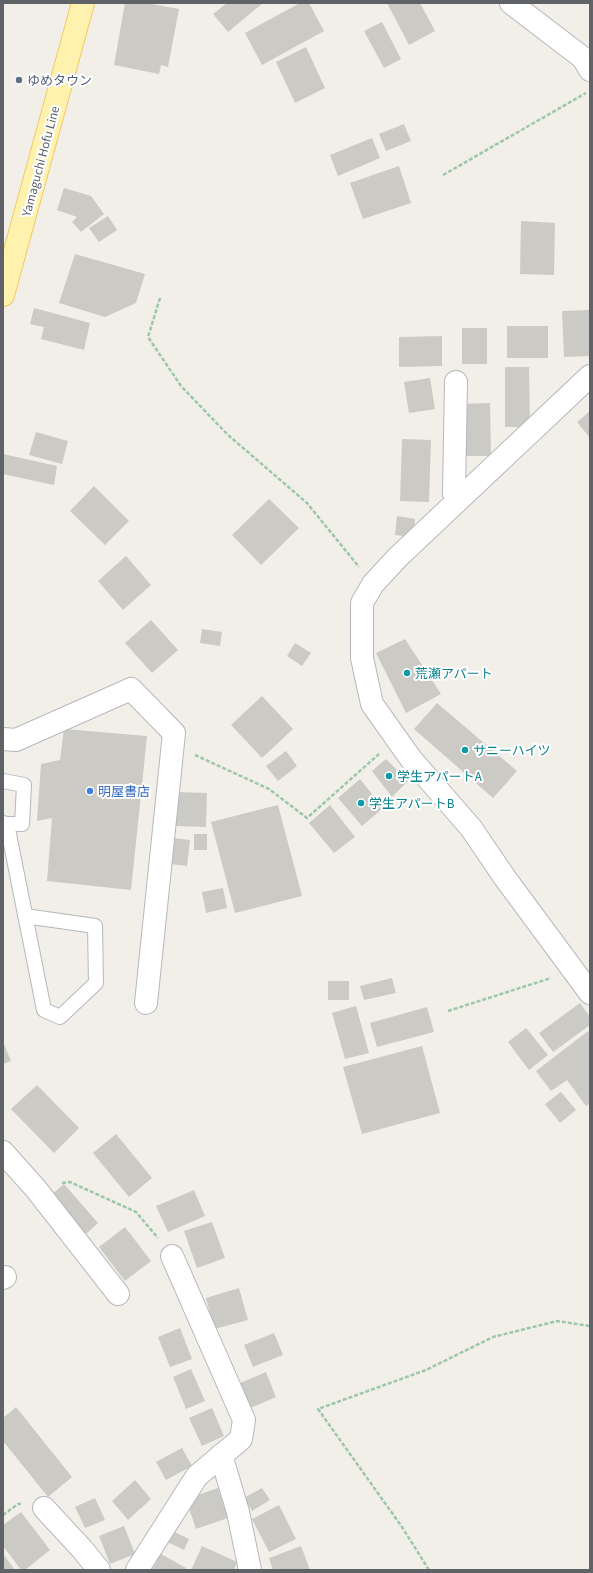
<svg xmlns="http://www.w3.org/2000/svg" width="593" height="1573" font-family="'Source Sans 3','Noto Sans JP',sans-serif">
<rect width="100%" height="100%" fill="#f1efe8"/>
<path fill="#cccac5" d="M125,3h21l33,6 -11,58 -7,-2 -2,9 -45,-9z
M227,3h36l-35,29 -15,-18z
M300,3h9l15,28 -62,34 -17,-32z
M387,3h33l15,28 -26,14z
M382,22l19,37 -17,9 -20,-37z
M306,47l19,41 -30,15 -19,-41z
M404,124l7,17 -25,10 -7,-17z
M372,138l8,20 -42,18 -8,-21z
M399,166l12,37 -48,16 -13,-36z
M64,188l27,8 13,18 -23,18 -9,-10 5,-5 -20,-7z
M108,216l9,14 -18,12 -10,-14z
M521,221l34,2 -1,52 -34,-1z
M75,254l70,20 -9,29 -31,14 -46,-14z
M34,308l56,15 -6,27 -43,-11 3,-12 -14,-3z
M590,310v46l-26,1 -2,-46z
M507,326h41v32h-41z
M462,328h25v36h-25z
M442,336v30l-43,1v-30z
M505,367h24l1,60h-25z
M430,378l5,31 -26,4 -5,-31z
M490,403l1,53h-28l-2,-52z
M590,411v27l-13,-16z
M36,432l32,9 -6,23 -33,-9z
M402,439l29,1 -2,62 -29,-1z
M3,454l54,12 -3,19 -51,-11z
M94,486l35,35 -24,24 -35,-34z
M269,499l30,29 -38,37 -29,-30z
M397,516l18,3 -2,18 -18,-2z
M126,556l25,29 -28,25 -25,-29z
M151,620l27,30 -26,23 -27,-30z
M202,629l20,3 -2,14 -20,-3z
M405,639l36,55 -35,19 -30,-60z
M295,643l16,10 -9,13 -15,-10z
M262,696l31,33 -31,29 -31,-33z
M437,703l80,68 -24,27 -79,-69z
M64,729l83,7 -16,154 -84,-9 5,-63 -15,3 4,-57 19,-4z
M286,751l11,15 -19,15 -12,-15z
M386,759l22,22 -16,16 -20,-26z
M360,779l23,29 -21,18 -24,-28z
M177,792l30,1 -1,34 -30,-1z
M278,805l24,91 -67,17 -24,-91z
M330,805l25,32 -21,16 -25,-30z
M194,834h13v16h-13z
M174,838l16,2 -3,26 -16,-2z
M223,888l4,20 -21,5 -4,-21z
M392,978l4,15 -32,7 -4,-14z
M328,981h21v19h-21z
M580,1003l10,14v8l-37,27 -14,-19z
M356,1006l13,47 -24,6 -13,-46z
M427,1007l7,25 -57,15 -7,-24z
M526,1028l22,27 -19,15 -21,-28z
M588,1031l2,3v69l-4,3 -19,-26 -16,11 -15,-20z
M3,1042l8,19 -8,3z
M422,1046l18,67 -78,21 -19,-67z
M37,1085l42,43 -25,25 -43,-44z
M561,1092l15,18 -16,13 -15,-19z
M116,1134l36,44 -23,19 -36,-44z
M64,1184l34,39 -13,12 -34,-40z
M194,1190l11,26 -37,16 -12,-26z
M212,1222l13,36 -28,10 -13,-37z
M125,1227l26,34 -26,20 -26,-34z
M239,1288l9,32 -34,9 -8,-31z
M180,1328l12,31 -22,8 -12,-30z
M274,1333l9,22 -30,12 -9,-22z
M191,1369l14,32 -19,8 -13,-32z
M266,1372l10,25 -28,12 -10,-25z
M16,1407l56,70 -24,20 -45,-56v-23z
M212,1408l12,28 -22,10 -13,-28z
M182,1448l10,18 -26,14 -10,-18z
M135,1480l16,19 -23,21 -16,-19z
M218,1488l10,30 -32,11 -10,-30z
M262,1488l8,12 -18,11 -8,-13z
M95,1498l10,22 -20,8 -10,-21z
M279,1505l17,34 -27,13 -17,-33z
M21,1512l29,38 -25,20h-4l-18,-24v-21z
M124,1526l11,28 -25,10 -11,-28z
M166,1528l23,11 -5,11 -23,-11z
M202,1546l35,16 -3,8h-43z
M301,1546l9,24h-37l-4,-12z
M3,1554l12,16h-12z
M161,1554l25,14 -1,2h-33z"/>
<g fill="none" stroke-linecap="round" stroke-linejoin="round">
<g stroke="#b5b8bc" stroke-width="16">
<path id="lane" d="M3,781l21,4 -2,39h-15
M3,823l4,1 37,186 16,7 36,-34 -1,-57 -70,-10"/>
</g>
<g stroke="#b5b8bc" stroke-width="24">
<path id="street" d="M511,3l72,55 7,12
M590,376l-192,181 -25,27 -11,19v55l10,46 39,55 60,69 34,50 85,115
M456,382l-2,111 4,7
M3,739l13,1 115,-51 43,44 -28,270
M3,1152l33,37 82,105
M3,1278l2,-1
M221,1455l17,57 12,58
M44,1508l38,41 17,21
M137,1570l60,-94 44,-37 3,-19 -72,-164"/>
</g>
<g stroke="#f2c960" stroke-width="24">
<path id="primary" d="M3,295l80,-292"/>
</g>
<path stroke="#9cc7a9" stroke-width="2.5" stroke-dasharray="4 2" stroke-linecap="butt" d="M443,175l143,-82
M160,298l-12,39 33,49 47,49 79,68 52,64
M195,755l74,34 38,29 72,-64
M448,1011l103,-33
M62,1183l8,-1 66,30 22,26
M3,1515l15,-11h3
M429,1570l-27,-43 -84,-118 108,-39 67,-33 64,-16 33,5"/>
<use href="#lane" stroke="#fff" stroke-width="14"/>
<use href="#street" stroke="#fff" stroke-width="22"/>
<use href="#primary" stroke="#fff2af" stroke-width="22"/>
</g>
<circle fill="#5c6f8a" stroke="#fff" stroke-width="1.5" cx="19" cy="80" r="4"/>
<g fill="#0f9aa8" stroke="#fff" stroke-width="1.5">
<circle cx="407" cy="673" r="4"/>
<circle cx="465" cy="750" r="4"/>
<circle cx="389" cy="776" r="4"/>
<circle cx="361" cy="803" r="4"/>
</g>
<circle fill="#3f7fe0" stroke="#fff" stroke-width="1.5" cx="90" cy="791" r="4"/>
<g text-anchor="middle" stroke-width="4" stroke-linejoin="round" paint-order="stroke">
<g font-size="13" fill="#4e5e75" stroke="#fff" text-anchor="start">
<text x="27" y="85">ゆめタウン</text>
</g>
<g font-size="13" fill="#5f6368" stroke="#fff">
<text transform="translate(40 161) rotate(-75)" y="5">Yamaguchi Hofu Line</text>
</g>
<g font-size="13" fill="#0d838f" stroke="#fff" text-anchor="start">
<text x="415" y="678">荒瀬アパート</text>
<text x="473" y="755">サニーハイツ</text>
<text x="397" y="781">学生アパートA</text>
<text x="369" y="808">学生アパートB</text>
</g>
<g font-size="13" fill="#366cbe" stroke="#fff" text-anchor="start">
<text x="98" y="796">明屋書店</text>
</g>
</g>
<rect width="593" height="1573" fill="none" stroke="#5f6368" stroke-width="8"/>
</svg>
